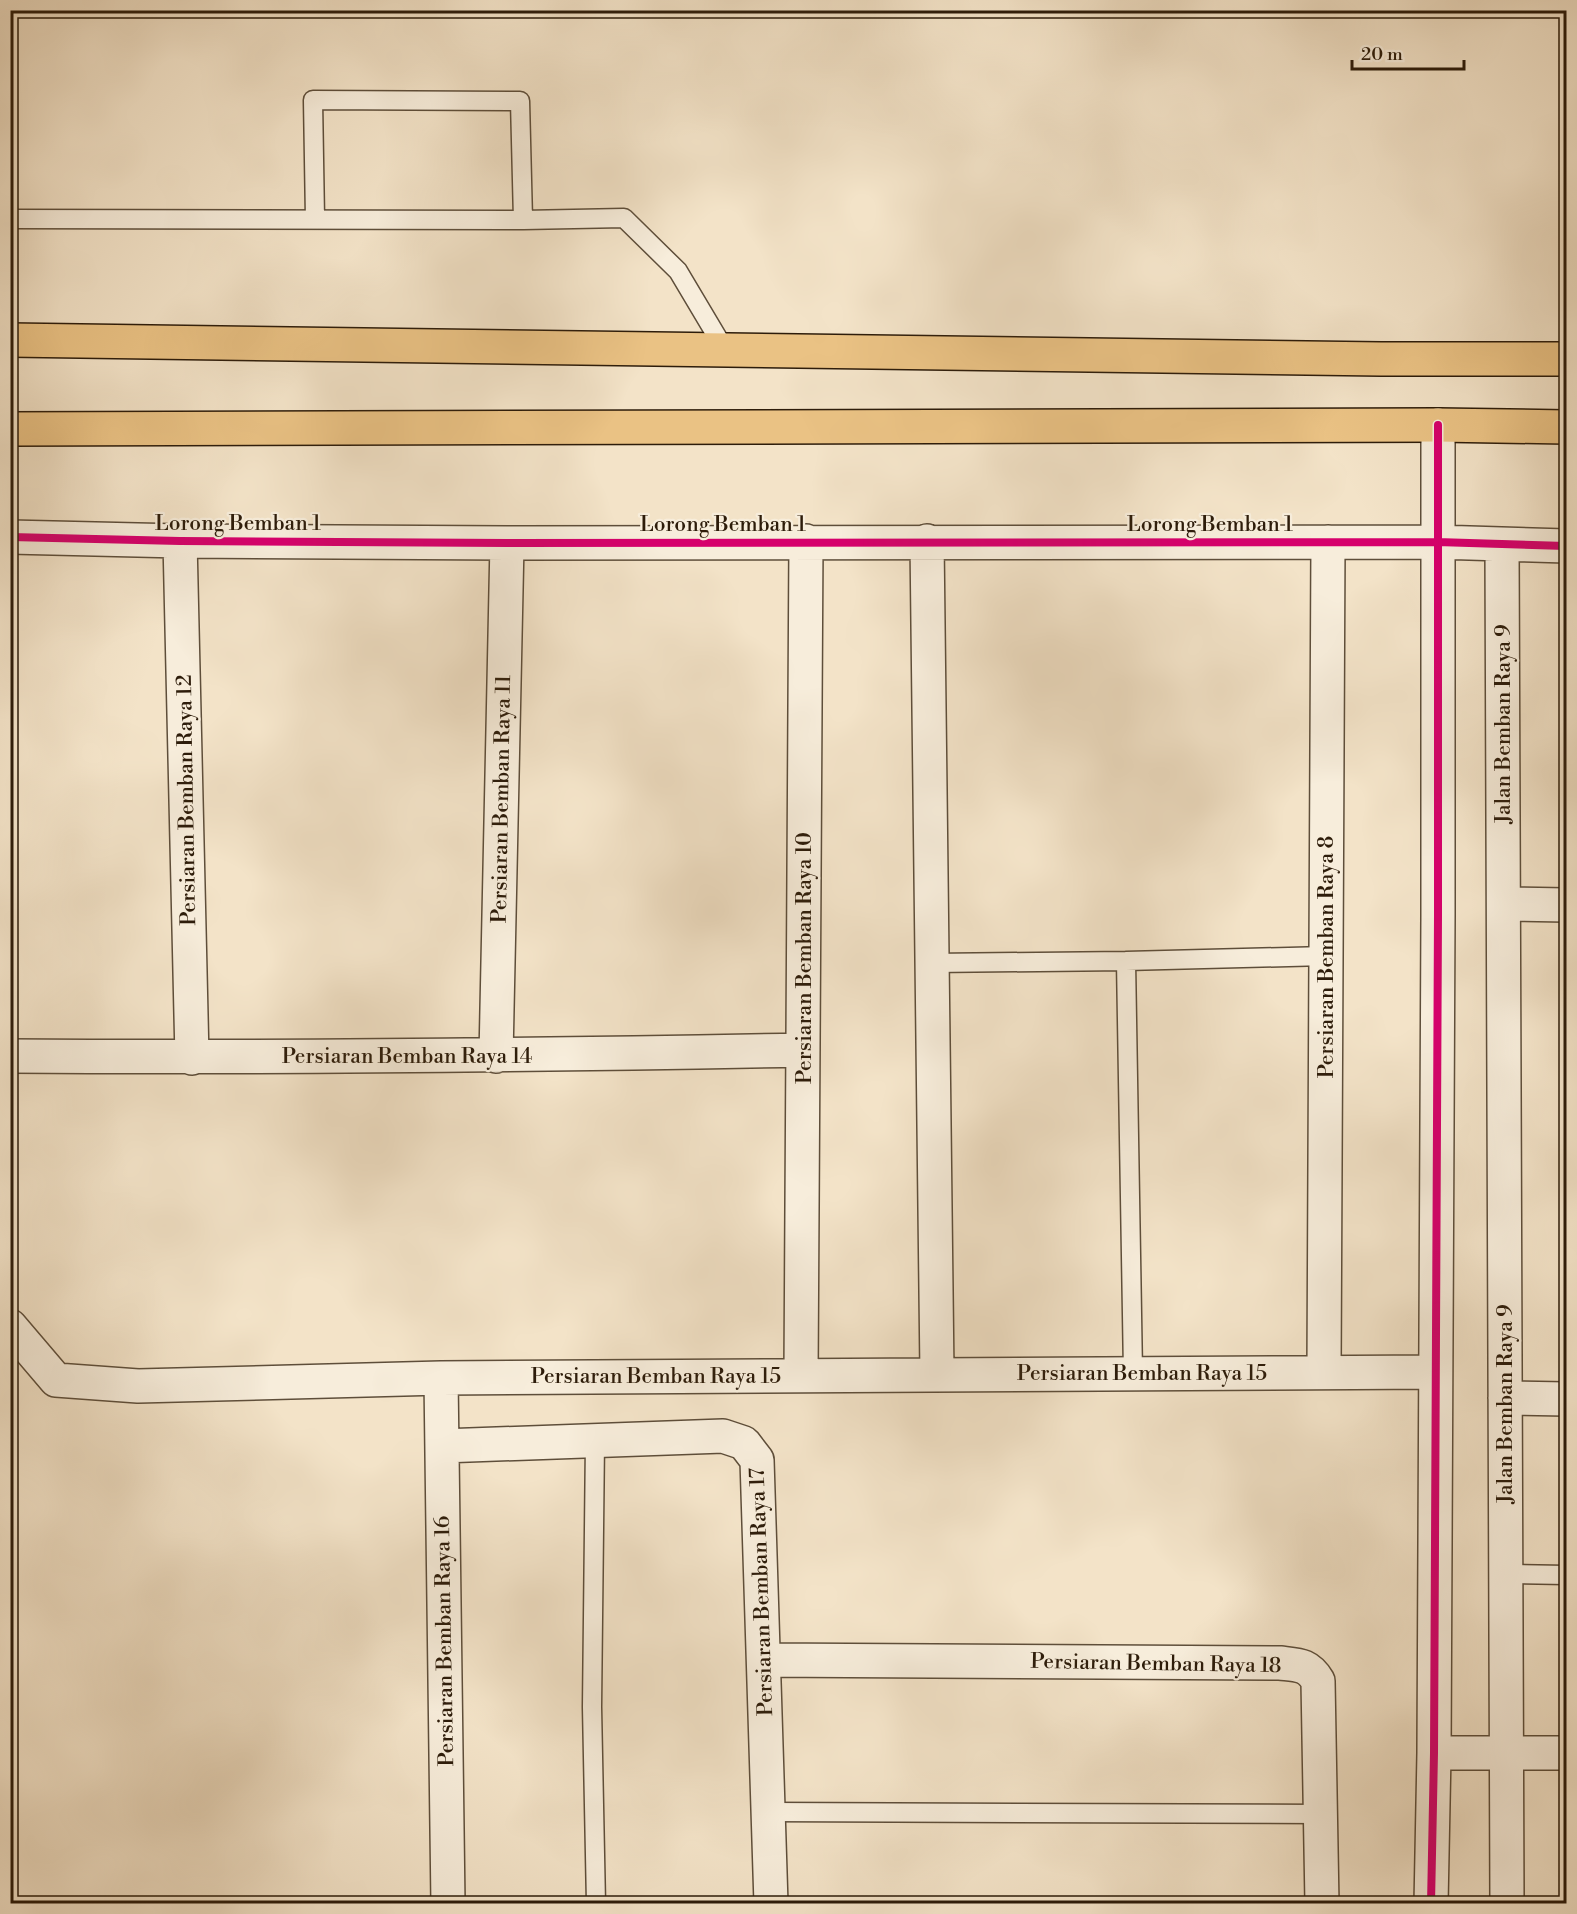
<svg xmlns="http://www.w3.org/2000/svg" width="1577" height="1914" font-family="'Libre Bodoni',serif">
<rect width="100%" height="100%" fill="#f3e3c8"/>
<filter id="stains"><feTurbulence type="fractalNoise" baseFrequency=".00333" numOctaves="4"/><feColorMatrix values="0 0 0 0 .2 0 0 0 0 .09 0 0 0 0 .02 0 0 0 .5 -.17"/></filter>
<radialGradient id="worn" r=".72"><stop offset=".6" stop-color="#630" stop-opacity="0"/><stop offset="1" stop-color="#630" stop-opacity=".3"/></radialGradient>
<g fill="none" stroke-linecap="round" stroke-linejoin="round">
<g stroke="#5e4e3a" stroke-width="21">
<path id="lane" d="M10,219l513,1 -3,-119 -207,-1 2,119
M523,220l101,-2 54,53 47,79
M1126,961l7,412
M932,963l194,-2 200,-5
M595,1440l-3,267 4,197
M1506,1574l60,1
M768,1812l553,2"/>
</g>
<g stroke="#5e4e3a" stroke-width="36">
<path id="street" d="M10,537l170,4 327,2 930,-1 129,4
M180,541l12,517
M927,541l10,833
M1502,545l5,1359
M1504,904l62,1
M10,1056c265,2 529,-1 793,-6
M496,1056l11,-513
M10,1326l46,54 82,6 303,-8 994,-6
M1324,1371l4,-829
M801,1375l5,-834
M441,1378l7,526
M1505,1398l61,1
M442,1446l281,-10 21,7 13,17 14,444
M764,1660l516,3c18,2 28,1 38,18l4,223
M1434,1753h132
M1431,1904l3,-151 4,-838v-490"/>
</g>
<g stroke="#2d1c0a" stroke-width="36">
<path id="primary" d="M10,340l1371,19h185
M10,429l1428,-4 128,2"/>
</g>
<use href="#lane" stroke="#f7eddb" stroke-width="18"/>
<use href="#street" stroke="#f7eddb" stroke-width="33"/>
<use href="#primary" stroke="#eac284" stroke-width="33"/>
<g stroke="#f7eddb" stroke-width="11">
<path id="cycleway" d="M10,537l170,4 327,2 930,-1 129,4
M1431,1904l3,-151 4,-838v-490"/>
</g>
<use href="#cycleway" stroke="#d6006c" stroke-width="8"/>
</g>
<g text-anchor="middle" stroke-width="4.5" stroke-linejoin="round" paint-order="stroke">
<g font-size="21" fill="#2d1c0a" stroke="#f7eddb">
<text x="238" y="530">Lorong Bemban 1</text>
<text x="723" y="531">Lorong Bemban 1</text>
<text x="1210" y="531">Lorong Bemban 1</text>
<text transform="translate(1503 724) rotate(-90)" y="7">Jalan Bemban Raya 9</text>
<text transform="translate(501 799) rotate(-89)" y="7">Persiaran Bemban Raya 11</text>
<text transform="translate(186 800) rotate(-91)" y="7">Persiaran Bemban Raya 12</text>
<text transform="translate(1326 957) rotate(-90)" y="7">Persiaran Bemban Raya 8</text>
<text transform="translate(804 958) rotate(-90)" y="7">Persiaran Bemban Raya 10</text>
<text x="407" y="1063">Persiaran Bemban Raya 14</text>
<text x="1142" y="1380">Persiaran Bemban Raya 15</text>
<text x="656" y="1383">Persiaran Bemban Raya 15</text>
<text transform="translate(1505 1404) rotate(-90)" y="7">Jalan Bemban Raya 9</text>
<text transform="translate(761 1592) rotate(-92)" y="7">Persiaran Bemban Raya 17</text>
<text transform="translate(444 1641) rotate(-91)" y="7">Persiaran Bemban Raya 16</text>
<text transform="translate(1156 1663) rotate(1)" y="7">Persiaran Bemban Raya 18</text>
</g>
</g>
<rect width="1577" height="1914" fill="none" stroke="#f3e3c8" stroke-width="36"/>
<rect x="12" y="12" width="1553" height="1890" fill="none" stroke="#2d1c0a" stroke-width="3"/>
<rect x="18" y="18" width="1541" height="1878" fill="none" stroke="#2d1c0a" stroke-width="1.5"/>
<path d="M1352 60v9h112v-9" fill="none" stroke="#2d1c0a" stroke-width="3"/>
<text x="1361" y="60" font-size="18" fill="#2d1c0a" stroke="#f7eddb" stroke-width="4.5" paint-order="stroke">20 m</text>
<rect width="100%" height="100%" filter="url(#stains)"/>
<rect width="100%" height="100%" fill="url(#worn)"/>
</svg>
